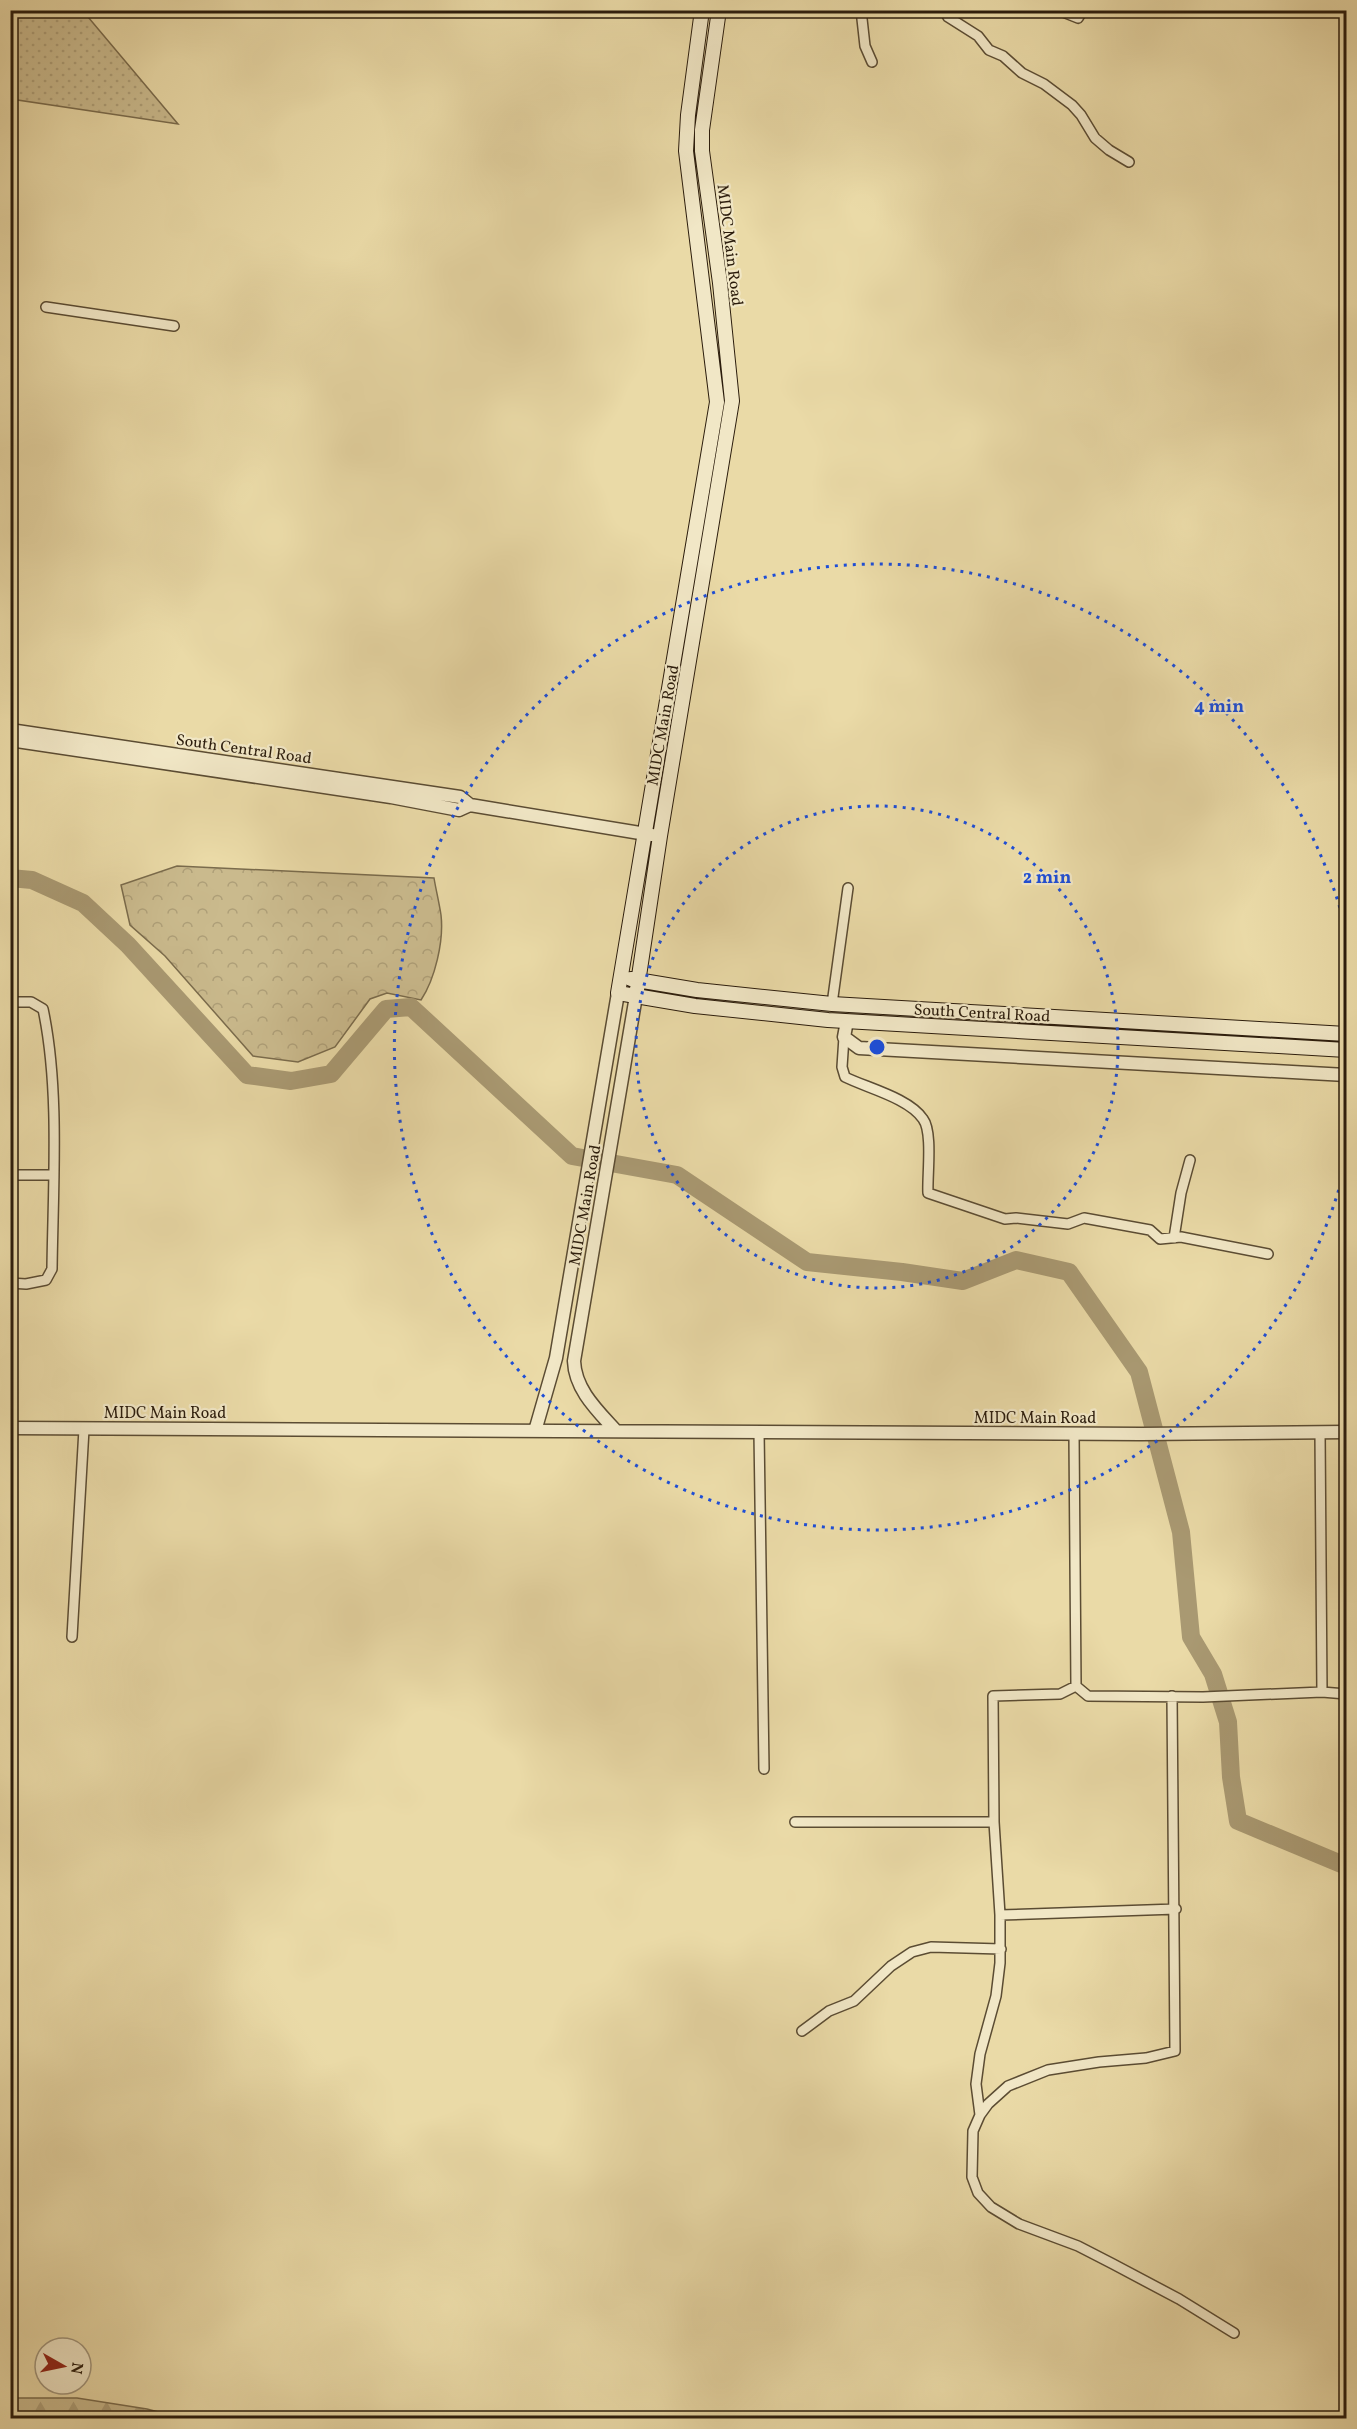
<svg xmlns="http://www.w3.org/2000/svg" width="1357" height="2429" font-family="Vollkorn,serif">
<defs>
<pattern id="grass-dots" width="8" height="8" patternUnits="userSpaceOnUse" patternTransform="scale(1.5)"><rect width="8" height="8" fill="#caba8d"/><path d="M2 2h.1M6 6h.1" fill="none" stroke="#ae9f78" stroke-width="1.8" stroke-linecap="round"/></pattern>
<pattern id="forest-firs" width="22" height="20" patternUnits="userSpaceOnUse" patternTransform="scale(1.5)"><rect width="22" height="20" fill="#caba8d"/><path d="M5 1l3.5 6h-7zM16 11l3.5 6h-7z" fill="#ae9f78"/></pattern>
<pattern id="park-crowns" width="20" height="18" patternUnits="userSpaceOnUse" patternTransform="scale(1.5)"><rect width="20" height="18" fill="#caba8d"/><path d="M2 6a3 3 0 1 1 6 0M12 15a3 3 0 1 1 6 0" fill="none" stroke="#ae9f78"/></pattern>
</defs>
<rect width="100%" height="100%" fill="#eadaa7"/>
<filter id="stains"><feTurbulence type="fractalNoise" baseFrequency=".00333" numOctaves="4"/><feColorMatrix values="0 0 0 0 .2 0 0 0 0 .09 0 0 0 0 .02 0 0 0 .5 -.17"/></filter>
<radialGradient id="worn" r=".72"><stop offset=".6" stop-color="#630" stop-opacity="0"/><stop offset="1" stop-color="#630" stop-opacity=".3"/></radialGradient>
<path fill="url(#grass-dots)" stroke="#7a6b4c" stroke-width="1.5" d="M10,11h73l95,113 -167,-25z"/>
<path fill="url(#forest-firs)" stroke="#7a6b4c" stroke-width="1.5" d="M10,2398h67l70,11 34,9h-170z"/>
<path fill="url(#park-crowns)" stroke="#7a6b4c" stroke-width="1.5" d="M177,866l257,12c2,12 5,24 7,37 3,26 -6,64 -20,85l-34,-7 -17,6 -35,48 -37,15 -45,-6 -88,-100 -35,-31 -9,-40z"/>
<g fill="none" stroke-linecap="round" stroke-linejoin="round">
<path stroke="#a99972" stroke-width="18" d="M10,878l22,2 51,23 45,42 119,130 44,6 40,-7 55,-65 25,-2 161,149 105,19 130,87 95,10 61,9 53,-21 53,12 70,100 42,160 10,105 22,37 15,48 3,55 7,44 108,45"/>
<g stroke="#5b4c33" stroke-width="12">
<path id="minor" d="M861,10l4,36 7,16
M944,10l4,7 30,19 11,14 14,6 19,17 22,11 28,21 9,10 14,23 14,12 20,12
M1058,10l20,8 5,-8
M46,307l128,19
M10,1002h21l12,7c17,80 10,177 9,260l-6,11 -20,4 -16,-1
M832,1004l16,-116
M844,1037l-2,30 3,10c22,11 64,21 78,42 10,13 4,57 5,74l77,26 11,-1 52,6 16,-6 66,12 10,9 21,-2 87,17
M10,1175h43
M1174,1238l7,-45 9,-33
M759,1432l5,337
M1320,1432l2,260 24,2
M1074,1434l2,252 12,10 115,1 119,-5
M72,1637l12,-208
M1172,1696l3,355 -29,7 -47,4 -51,8 -40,16 -20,18 -8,11 -7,16 -1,46 6,16 13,14 28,17 59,22 35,18 66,35 55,34
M795,1822h199l6,93 176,-6
M994,1822l-1,-126 67,-2 16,-8
M802,2031l27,-20 25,-10 37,-35 21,-14 19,-5 70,2
M980,2115l-4,-31 4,-30 16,-58 4,-33v-48"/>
</g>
<g stroke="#5b4c33" stroke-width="15">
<path id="tertiary" d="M10,730l450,67 10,8 182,30
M10,740l381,57 68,13 11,-5
M847,1021l-3,16 15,11 487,27
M10,1428l1131,6 205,-2
M535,1431l21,-73 62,-365
M616,1431c-18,-20 -41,-41 -42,-70l62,-365"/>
</g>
<g stroke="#2b1c0c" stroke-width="16">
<path id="secondary" d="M702,10l-14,105 -2,36 31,251 -99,591 77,13 133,14 518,30
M631,979l66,11 135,14 514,30
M636,996l24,-160 72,-435 -12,-118 -18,-132v-21l17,-120"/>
</g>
<use href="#minor" stroke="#f1e7c6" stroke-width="9"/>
<use href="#tertiary" stroke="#f1e7c6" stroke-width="12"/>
<use href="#secondary" stroke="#f1e7c6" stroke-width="14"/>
</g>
<g fill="none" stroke="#1d4ed8" stroke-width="3" stroke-dasharray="3 6">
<circle cx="877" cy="1047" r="241"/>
<path d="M1346 1164A483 483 0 1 1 1346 930"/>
</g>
<g text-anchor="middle" stroke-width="4.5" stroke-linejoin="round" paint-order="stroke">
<g font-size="16" fill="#2b1c0c" stroke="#f1e7c6">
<text transform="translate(731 245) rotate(83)" y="6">MIDC Main Road</text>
<text transform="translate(662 725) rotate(-80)" y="6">MIDC Main Road</text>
<text transform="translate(244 748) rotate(8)" y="6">South Central Road</text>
<text transform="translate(982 1012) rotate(3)" y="6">South Central Road</text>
<text transform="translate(584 1205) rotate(-80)" y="6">MIDC Main Road</text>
<text x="165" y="1418">MIDC Main Road</text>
<text x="1035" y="1423">MIDC Main Road</text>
</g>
</g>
<circle cx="877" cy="1047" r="9" fill="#1d4ed8" stroke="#f1e7c6" stroke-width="3"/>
<g font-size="18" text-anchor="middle" font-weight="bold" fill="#1d4ed8" stroke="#f1e7c6" stroke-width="4.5" stroke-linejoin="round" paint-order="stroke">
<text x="1219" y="712">4 min</text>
<text x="1047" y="883">2 min</text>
</g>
<rect width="1357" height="2429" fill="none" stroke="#eadaa7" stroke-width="36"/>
<rect x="12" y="12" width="1333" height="2405" fill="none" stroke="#2b1c0c" stroke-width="3"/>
<rect x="18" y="18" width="1321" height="2393" fill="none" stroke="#2b1c0c" stroke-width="1.5"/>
<g transform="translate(63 2366) rotate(99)"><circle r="28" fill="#f1e7c6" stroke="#a2967c" stroke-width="1.5"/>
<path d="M0-4.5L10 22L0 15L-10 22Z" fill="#8f2418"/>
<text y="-9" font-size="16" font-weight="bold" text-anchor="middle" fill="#2b1c0c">N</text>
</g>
<rect width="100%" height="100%" filter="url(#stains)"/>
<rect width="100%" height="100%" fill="url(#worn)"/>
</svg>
